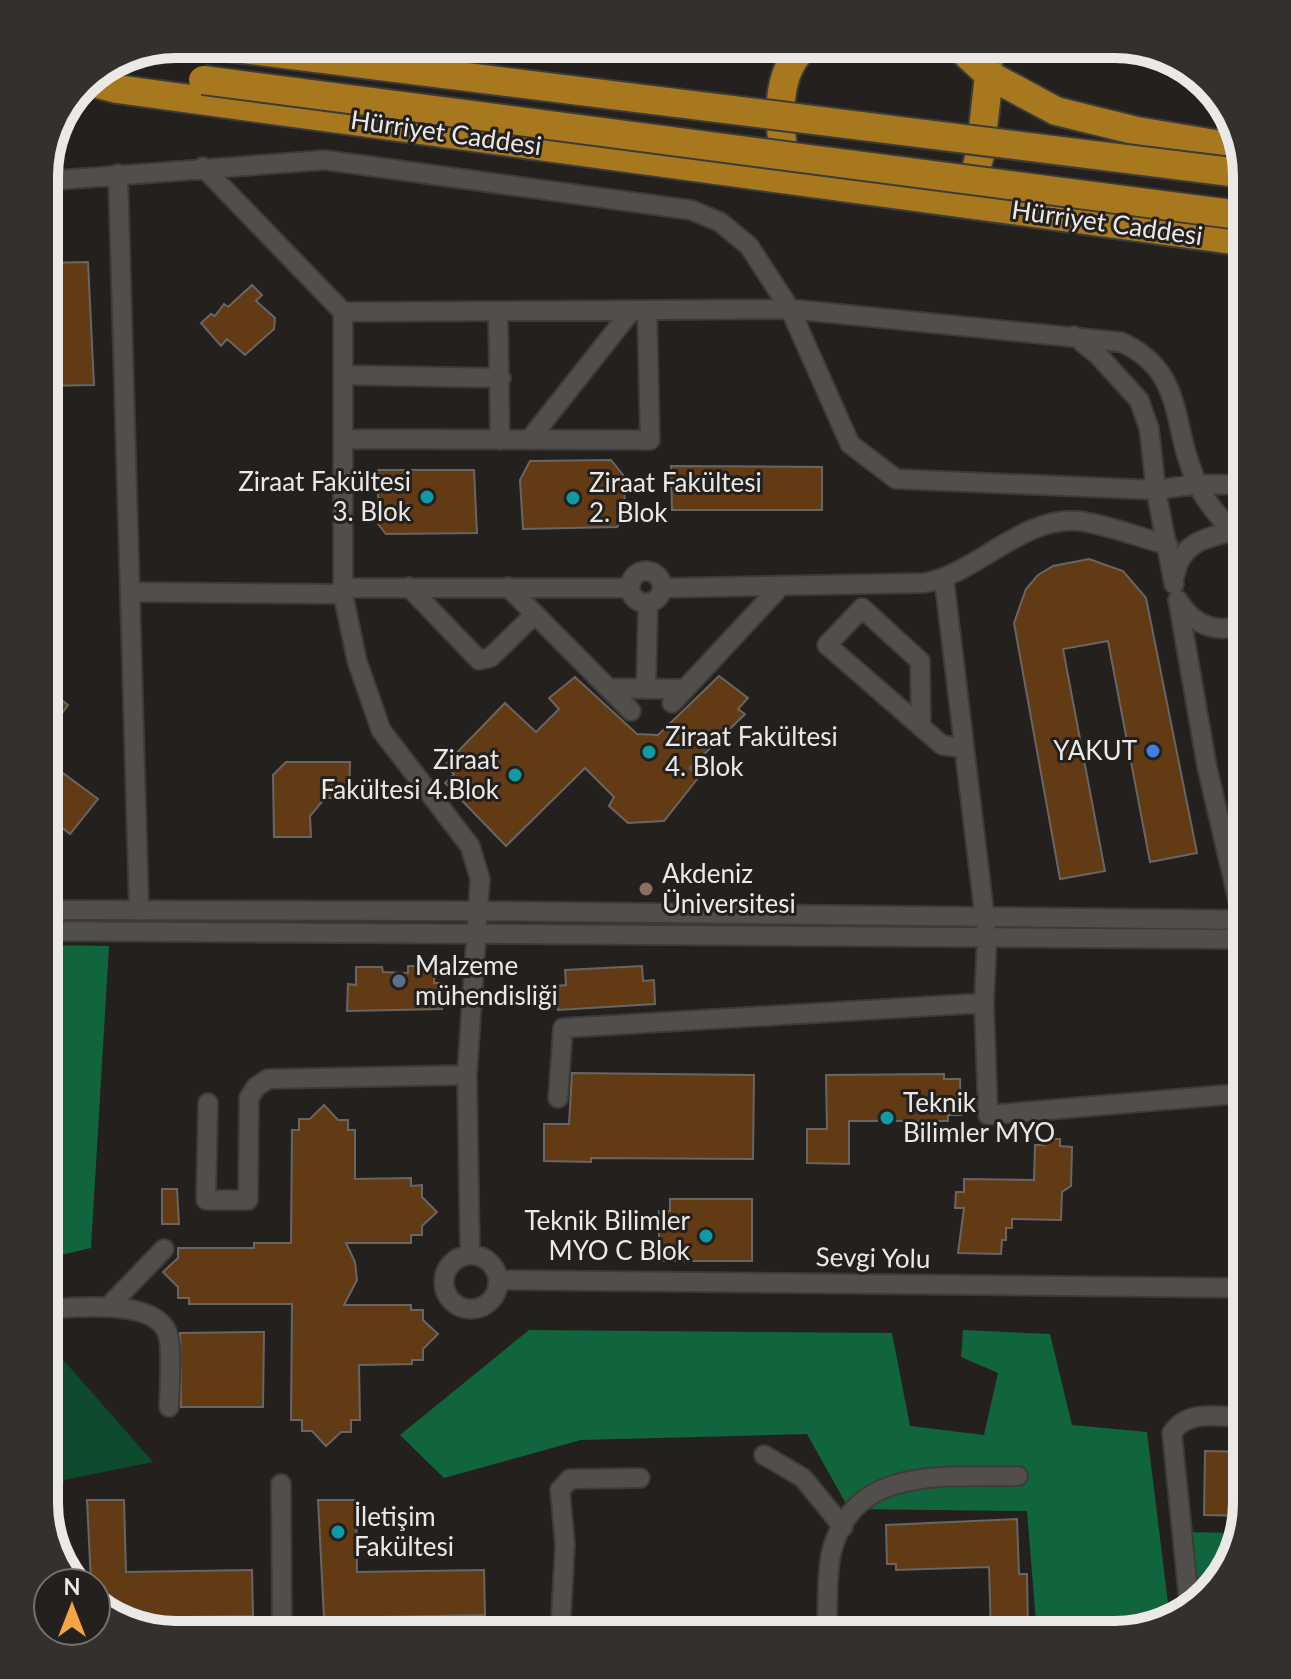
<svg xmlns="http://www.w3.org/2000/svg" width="1291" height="1679" font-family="Lato,sans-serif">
<rect width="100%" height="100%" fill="#23201e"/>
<path fill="#0f4a2c" d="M44,1338l109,124 -89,18 -9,61 -11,-38z"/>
<path fill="#11653d" d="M44,945l65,1 -18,302 -47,11z
M529,1330l363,3 18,93 74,9 14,-62 -37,-16 2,-27 87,4 22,91 75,7 23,187 -54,16h-79l-10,-124 -178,-2 -42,-75 -226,6 -137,38 -44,-43z
M1182,1532l57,1 -9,36 -35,36z"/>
<path fill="#623b15" stroke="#686562" stroke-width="2" d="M88,262l6,123 -50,1v-123z
M252,285l10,10 -6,6 19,17 -1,11 -29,26 -18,-16 -6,7 -20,-23 10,-9 4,2 9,-12 4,3z
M611,460l12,15 3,41 -9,11 -94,2 -3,-49 10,-19z
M671,466l151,1v43h-150z
M378,470h96l3,63 -91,1 -8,-10z
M1089,559l34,12 23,27 51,255 -47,9 -42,-221 -45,8 42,222 -45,8 -46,-256 12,-34 12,-14 15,-9z
M719,676l29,22 -10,11 7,5 -55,54 8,10 -34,43 -36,2 -19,-17 5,-9 -29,-29 -79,78 -61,-63 9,-9 -9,-9 60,-62 31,29 23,-23 -10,-11 26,-21 62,57 21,1z
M44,686l24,19 -24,33z
M44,759l54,40 -28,35 -26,-21z
M286,762h64l-1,36h-24l-15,18 1,21h-37l-1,-62z
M408,966h27l-1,17h8v26l-95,2 1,-27 8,1v-18h26l1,5 25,1z
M642,966l1,15 11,-1 1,24 -97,6 -1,-24 9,-1 -1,-15z
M572,1073l182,2 -1,84 -162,-1v4l-47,-1v-37h25z
M944,1074v5h16l1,36h-13v6h-99v43l-42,-1v-34h20l-1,-54z
M324,1105l14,15h10v10h7v49l56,-1v8l11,-1v12l15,15 -15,14v9h-11v8h-65l9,19 2,18 -13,25h67v5h12v10l15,14 -15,15v11h-11v4l-53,1 1,55h-9v12h-10l-15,14 -14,-15h-10v-11h-11l1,-116h-103v-6h-11v-11l-15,-15 15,-14v-10h76v-5h37l1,-113h7v-11h11z
M1045,1139h15v7l12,1 -1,39 -9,6 -1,28 -49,-1v9h-6v12h-4l-1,14 -43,-1 6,-45h-9l1,-16h8v-13l70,1 1,-35h10z
M162,1189h15l2,35h-17z
M670,1199h82v62h-93v-50h11z
M264,1332l-1,75h-82l-1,-74z
M1205,1451l42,1 -3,64 -40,-1z
M87,1500h37l2,72 126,-2 1,46 -143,2 -14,-14v-21h-5z
M318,1500h38l1,72 127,-2 1,45 -161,3z
M1017,1519l2,55h8l1,61 -37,-1 -2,-67 -93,3v-6h-9l-1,-39z"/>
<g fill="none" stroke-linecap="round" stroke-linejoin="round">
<g stroke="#3d3b39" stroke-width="22">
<path id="minor" d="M203,167l140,145v282l14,67 24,69 89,116 10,33 -13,196 3,180
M118,174l21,737
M44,181l281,-21 366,50 29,12 29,24 41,63 60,135 46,35 260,11 41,-6 50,1
M498,311l2,129
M343,312l447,-3 331,33c66,30 49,84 76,141 9,20 26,39 42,54
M1074,336l24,19 41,45 10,28 7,62 18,94
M343,375l158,3
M343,439l307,1 -3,-130
M529,440l103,-130
M630 587a16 16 0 1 1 32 0a16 16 0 1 1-32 0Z
M1175,575c6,-35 37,-39 65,-45
M944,579l43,357 -3,67 4,112 259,-22
M409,587l70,73 12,-3 44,-43
M508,587l123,124
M343,588h287
M663,588l261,-5c54,-10 98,-67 154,-62 29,3 62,17 90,24
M130,592l213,2
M1178,600l29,167 38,163
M1180,603c15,24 42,33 67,18
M608,688l77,1
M646,689l2,-86
M672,703l108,-116
M921,727l-1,-66 -58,-53 -35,37 115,100 21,3
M1247,771l-5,-42 5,-52
M44,910l436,1 767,9
M44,931l1203,8
M558,1098l5,-70 421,-25
M208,1103l-2,97h42l1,-102 7,-11 12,-8 199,-4
M444 1282a27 27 0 1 1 54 0a27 27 0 1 1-54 0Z
M498,1280l749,8
M108,1307l56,-58
M44,1309c30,-1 109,-11 123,23 6,15 2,57 2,75
M764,1455l39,23 40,49
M281,1484l1,151
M1190,1611l-18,-178c16,-25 50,-16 75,-15
M560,1635l5,-90 -5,-55 10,-11 70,-1
M827,1635c1,-26 -1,-56 4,-81 22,-91 115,-76 187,-78"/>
</g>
<g stroke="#3d3b39" stroke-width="28">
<path id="major" d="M989,75l3,-31"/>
</g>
<g stroke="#3d3b39" stroke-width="32">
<path id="highway" d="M956,44l33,31 -9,80 -14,48
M989,75l67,36 81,20 102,17
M86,81l31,8 1130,153
M796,174l-10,-7c-7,-39 -14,-96 22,-123"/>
</g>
<use href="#minor" stroke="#524e4c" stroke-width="18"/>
<use href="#major" stroke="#856730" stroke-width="24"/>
<use href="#highway" stroke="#a7781d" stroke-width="28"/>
<g stroke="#3d3b39" stroke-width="32" stroke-linecap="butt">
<path id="highway-bridge" d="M210,45l1037,129
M203,80l1044,136"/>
</g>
<use href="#highway-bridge" stroke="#a7781d" stroke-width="28"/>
</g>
<g fill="#0f9aa8" stroke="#23201e" stroke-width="3">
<circle cx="427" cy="497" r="8"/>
<circle cx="573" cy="498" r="8"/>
<circle cx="649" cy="752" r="8"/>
<circle cx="515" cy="775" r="8"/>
<circle cx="887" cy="1118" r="8"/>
<circle cx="706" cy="1236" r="8"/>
<circle cx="338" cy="1532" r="8"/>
</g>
<circle fill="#3f7fe0" stroke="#23201e" stroke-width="3" cx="1153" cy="751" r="8"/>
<circle fill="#8d6e63" stroke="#23201e" stroke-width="3" cx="646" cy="889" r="8"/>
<circle fill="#5c6f8a" stroke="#23201e" stroke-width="3" cx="399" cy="981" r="8"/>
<g text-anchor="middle" stroke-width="6" stroke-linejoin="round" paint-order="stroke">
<g font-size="26" fill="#ebe9e7" stroke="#23201e">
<text transform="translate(446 133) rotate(8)" y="9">Hürriyet Caddesi</text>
<text transform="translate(1107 223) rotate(8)" y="9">Hürriyet Caddesi</text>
<text transform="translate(873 1258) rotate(1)" y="9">Sevgi Yolu</text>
</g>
<g font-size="26" fill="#ebe9e7" stroke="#23201e" text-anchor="start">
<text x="411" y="491" text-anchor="end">Ziraat Fakültesi<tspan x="411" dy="30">3. Blok</tspan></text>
<text x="589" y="492">Ziraat Fakültesi<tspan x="589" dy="30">2. Blok</tspan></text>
<text x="665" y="746">Ziraat Fakültesi<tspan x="665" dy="30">4. Blok</tspan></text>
<text x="1137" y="760" text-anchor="end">YAKUT</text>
<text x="499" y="769" text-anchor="end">Ziraat<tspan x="499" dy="30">Fakültesi 4.Blok</tspan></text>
<text x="662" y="883">Akdeniz<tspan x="662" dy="30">Üniversitesi</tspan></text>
<text x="415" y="975">Malzeme<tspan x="415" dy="30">mühendisliği</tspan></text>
<text x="903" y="1112">Teknik<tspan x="903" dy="30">Bilimler MYO</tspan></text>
<text x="690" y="1230" text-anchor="end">Teknik Bilimler<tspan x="690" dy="30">MYO C Blok</tspan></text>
<text x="354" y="1526">İletişim<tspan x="354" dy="30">Fakültesi</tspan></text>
</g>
</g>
<path d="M0 0H1291V1679H0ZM176 58H1115A118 118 0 0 1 1233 176V1503A118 118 0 0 1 1115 1621H176A118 118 0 0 1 58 1503V176A118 118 0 0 1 176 58Z" fill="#33302e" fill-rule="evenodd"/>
<path fill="none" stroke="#ebe9e7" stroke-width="10" d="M176 58H1115A118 118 0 0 1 1233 176V1503A118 118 0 0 1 1115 1621H176A118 118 0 0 1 58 1503V176A118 118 0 0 1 176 58Z"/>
<g transform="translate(72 1607)"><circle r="38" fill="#23201e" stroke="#73706e" stroke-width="2"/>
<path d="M0-6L14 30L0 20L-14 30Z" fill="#f5a346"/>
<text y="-12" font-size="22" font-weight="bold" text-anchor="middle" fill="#ebe9e7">N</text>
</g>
</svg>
